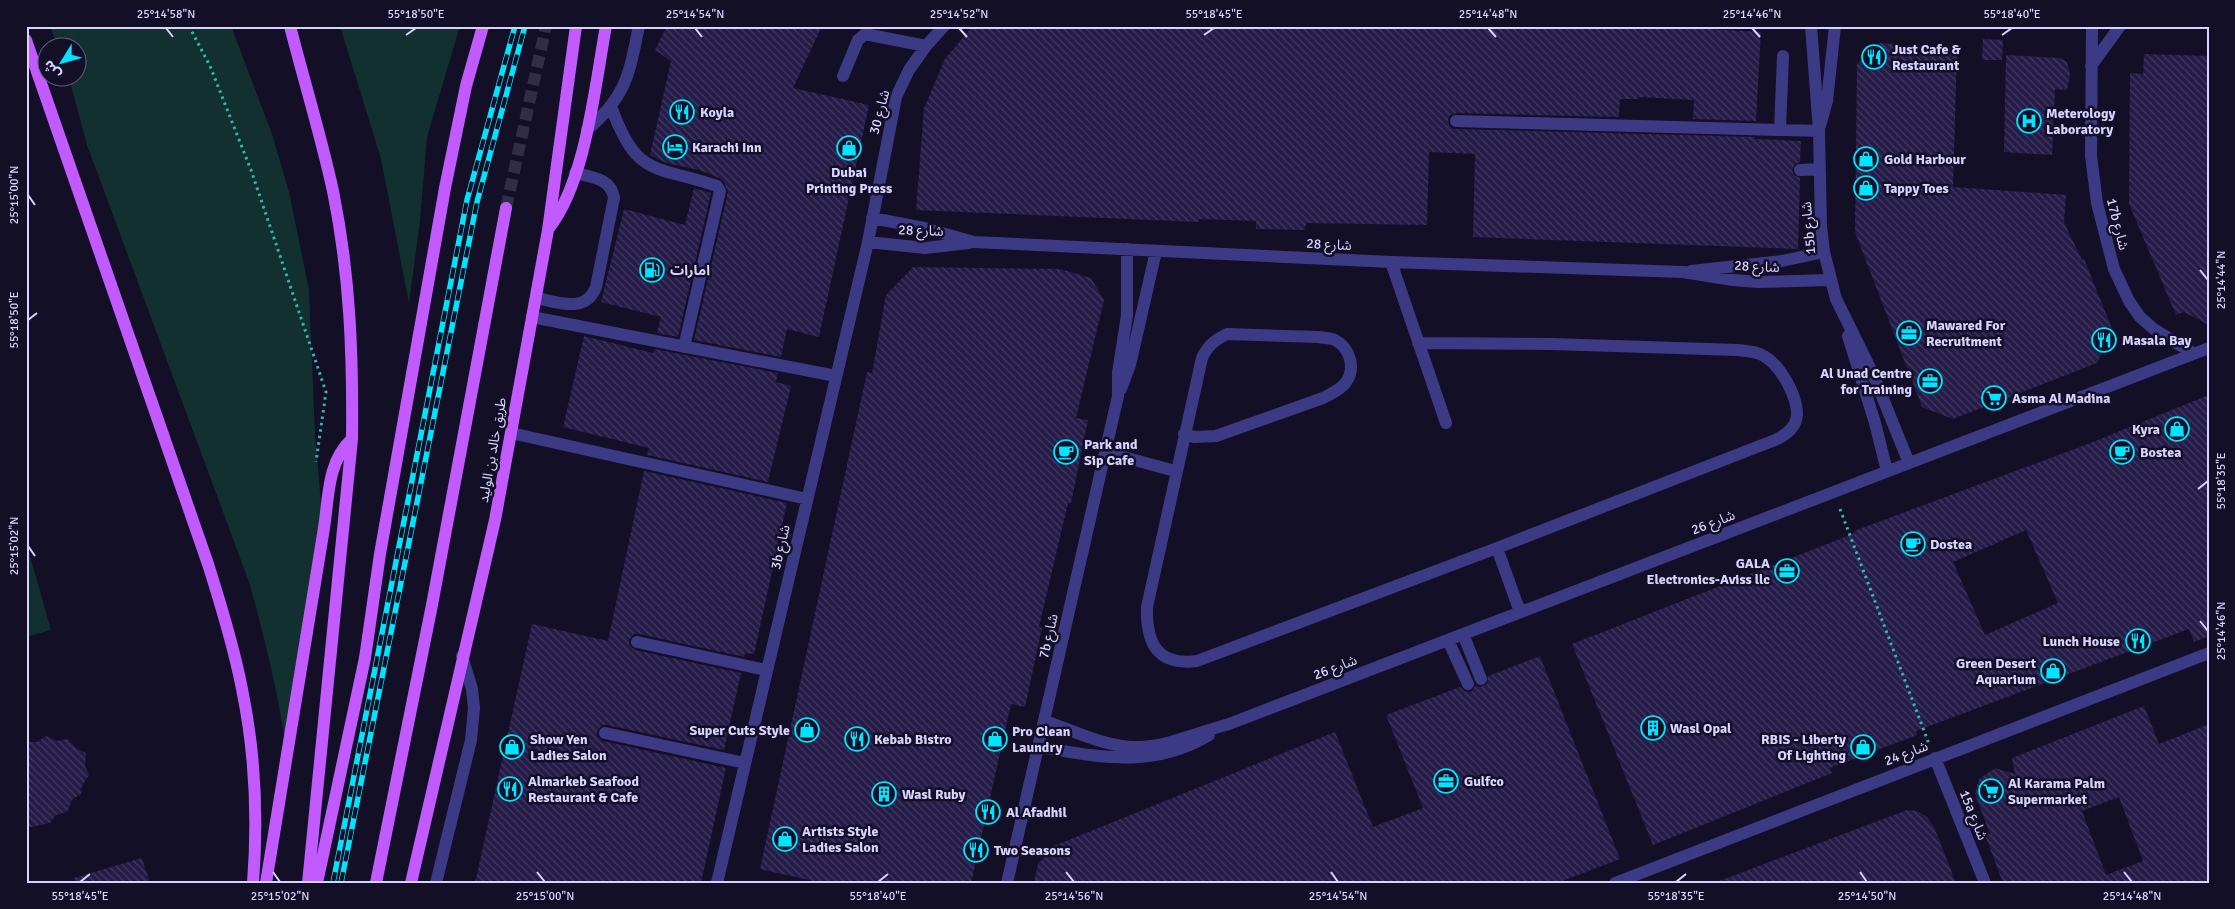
<svg xmlns="http://www.w3.org/2000/svg" width="2235" height="909" font-family="Signika,'Noto Sans Arabic',sans-serif">
<defs>
<pattern id="building-back-hatch" width="6" height="6" patternUnits="userSpaceOnUse" patternTransform="scale(1.25)"><rect width="6" height="6" fill="#241b47"/><path d="M-1 5l2 2M0 0l6 6M5-1l2 2" fill="none" stroke="#433b63"/></pattern>
</defs>
<rect width="100%" height="100%" fill="#130f26"/>
<path fill="#12302f" d="M50,26h181l41,108 17,58 20,98 6,144 7,81 -33,255c-8,-64 -22,-125 -40,-188l-162,-437 -18,-67h9v-30l-20,-1z
M340,26h120l-33,111 -7,84 -11,82 -28,-144z
M26,542l25,88 -25,7z"/>
<path fill="url(#building-back-hatch)" fill-rule="evenodd" d="M667,26h155l-29,62 76,17 -50,232 -32,-8 -6,28 -87,-17 34,-148 -4,-10 -5,-4 -20,-8 -33,-7 -16,-8 21,-94 -16,-11z
M975,26h715v2l71,4 -5,89 -63,-2 1,-19 -56,-3v2h-18l-1,18 -163,-4 -7,3 -1,5 3,7 5,1 299,8v2l46,2 -1,21 -5,2 -3,6 2,5 6,3 -2,71 -325,-12 2,-83 -46,-2 -2,73 -121,-2 -1,7 -49,-1v-8l-57,-2v3l-283,-12 8,-102 21,-49 26,-31z
M1983,39l20,1 -1,20h-20z
M1879,43l78,7 -4,137 113,8 -2,27 18,38 2,-1 29,72 -16,32 -144,56 -31,-12 -67,-175 2,-168z
M2144,54l65,2v269l-25,-13 -8,3 -47,-111 1,-131 13,1z
M2006,55l54,3 7,4 3,12 -3,16 -12,-1 -3,66 -48,-3z
M694,188l17,5 -33,144 -21,-4 4,-16 -60,-15 23,-93 61,16z
M913,267l147,2 31,9 13,22 -28,118 12,2 -17,83h-3l-29,124 3,1 -17,79 -14,-3 -40,179h-149l-62,-14 107,-497 5,1 14,-78z
M584,336l69,17 1,-4 124,24 -2,9 15,4 -23,96 -121,-27 2,-7 -86,-21z
M2209,395v241l-15,6 -5,-13 -273,102 1,4 -87,33 2,5 -179,72 -81,-201 283,-111 -1,-2 234,-87zM2026,530l32,73 -73,32 -32,-73z
M644,471l143,32 -33,151 -9,-1 -1,4 -105,-23h-5l-5,6v5l6,5 106,23 -17,77 -117,-25h-5l-5,6v5l6,5 123,27 -25,115h-226l57,-259 76,17z
M1540,656l80,203 -63,24h-523l4,-19 16,-18 281,-114 38,95 50,-19 -37,-93 74,-28 4,4 7,1 5,-7 4,2 7,-3 1,-8z
M2144,706l15,38 50,-20v159h-206l-18,-48 5,-1 -15,-40 4,-15 16,-11 20,6 -3,-16zM2119,797l24,64 -37,14 -24,-64z
M46,736l11,5 11,-2 8,9 10,5 -1,13 4,9 -7,11 -1,8 -9,6 -5,12 -11,3 -6,8 -24,5v-86h11z
M1907,810l10,1 10,6 7,10 22,56h-237v-2z
M142,858l8,25h-75l-1,-5z"/>
<g fill="none" stroke-linecap="round" stroke-linejoin="round">
<path stroke="#312d47" stroke-width="12" stroke-dasharray="12 6" stroke-linecap="butt" d="M506,208l40,-182"/>
<path stroke="#2fb8b0" stroke-width="3" stroke-dasharray="2.5 4" stroke-linecap="butt" d="M189,26l21,40 41,104 75,222 -10,70
M1840,509l89,235"/>
<path stroke="#3d3a85" stroke-width="12" d="M1811,26l8,105 2,95 3,26 12,47 37,75 36,89
M2092,26l-1,130 6,47 17,66 15,32 11,16 15,13 38,23
M2091,66l29,-40
M843,76l15,-36 7,-6 61,12
M611,106c25,72 44,59 106,80l3,5 -36,156
M1456,121l363,10
M1820,126l7,-25 8,-75
M587,130c40,-34 42,-56 52,-104
M1780,130l3,-74
M1800,170l19,-1
M872,218l52,10 50,14 417,20 292,10 50,8 25,2 72,-2
M868,242l57,6 44,-5
M1391,262l55,161
M1691,271l91,-10 42,-9
M536,298c22,4 50,16 60,-11l18,-89c-3,-20 -23,-21 -39,-25
M532,317l304,59
M1848,336l27,87 12,48
M1121,389l9,-24 26,-114
M511,433l296,66
M1184,434l10,3 22,-1 107,-38c7,-4 18,-8 23,-16 10,-14 4,-34 -11,-42 -5,-2 -11,-2 -16,-3l-92,-3c-12,6 -19,11 -25,24l-55,249c-1,36 10,59 50,54l300,-113 278,-108c27,-12 26,-30 14,-54 -6,-12 -13,-23 -25,-30 -8,-5 -17,-5 -26,-6l-186,-6 -134,-1
M1105,452l70,19
M1497,548l23,64
M1463,634l18,45
M1448,640l20,44
M637,642l129,28
M1044,721c29,9 61,26 92,26 31,0 63,-15 93,-23l980,-376
M605,733l140,30
M1038,747c62,10 114,22 171,-12
M1935,758l50,125
M436,883l35,-143 3,-32 -2,-19 -10,-33
M717,883l151,-641 28,-145 13,-27 17,-24 18,-20
M1007,883l111,-487v-23l9,-58v-66
M1615,883l594,-230"/>
<path stroke="#c25bff" stroke-width="12" d="M290,26c14,55 31,110 43,165 17,84 20,163 19,248l-44,444
M26,40l182,524c13,41 26,83 34,125 13,63 16,130 11,194
M549,228c37,-47 46,-143 57,-202
M266,883l58,-355c5,-32 3,-66 28,-89
M317,883l48,-225 15,-104 65,-366 21,-102 17,-60
M376,883l56,-278 74,-397
M411,883l84,-363 53,-290 28,-204"/>
<g stroke="#00e5ff" stroke-width="5.5">
<path id="rail" d="M333,883l134,-683 48,-174
M341,883l136,-681 48,-176"/>
</g>
<use href="#rail" stroke="#130f26" stroke-width="4" stroke-dasharray="11" stroke-linecap="butt"/>
</g>
<path fill="none" stroke="#d9d4ff" stroke-width="2" d="M166,28l7,9M695,28l7,9M959,28l8,9M1488,28l8,9M1752,28l8,9M406,35l10,-7M1204,35l10,-7M2002,35l10,-7M28,195l7,10M2200,270l8,10M28,320l9,-7M2198,489l10,-8M28,546l7,10M2200,621l8,10M273,872l7,10M537,872l8,10M1066,872l8,10M1331,872l7,10M1860,872l7,10M2124,872l8,10M80,882l10,-8M878,882l10,-8M1676,882l10,-8"/>
<defs>
<g id="restaurant-ring" transform="scale(1.25)"><circle r="9.5" fill="#130f26" stroke="#00e5ff" stroke-width="1.5"/><path d="M-5-6h1v4h1v-4h1v4h1v-4h1v5L-1.5 .5V6h-2V.5L-5-1ZM5-6V6H3V1.5H1.5Q1.5-4 5-6Z" fill="#00e5ff"/></g>
<g id="hospital-ring" transform="scale(1.25)"><circle r="9.5" fill="#130f26" stroke="#00e5ff" stroke-width="1.5"/><path d="M-5-5h3v3.5h4V-5h3V5h-3V1.5h-4V5h-3Z" fill="#00e5ff"/></g>
<g id="hotel-ring" transform="scale(1.25)"><circle r="9.5" fill="#130f26" stroke="#00e5ff" stroke-width="1.5"/><path d="M-6-4.5h1.5V1H6V5H4.5V3h-9V5H-6ZM-4 0a1.8 1.8 0 1 1 3.6 0ZM.5 0V-2.5h3Q6-2.5 6 0Z" fill="#00e5ff"/></g>
<g id="shop-ring" transform="scale(1.25)"><circle r="9.5" fill="#130f26" stroke="#00e5ff" stroke-width="1.5"/><path d="M-5-2.5h2.3a2.7 3.5 0 0 1 5.4 0H5L5.5 6h-11ZM-1.5-2.5h3a1.5 2.3 0 0 0-3 0Z" fill="#00e5ff"/></g>
<g id="fuel-ring" transform="scale(1.25)"><circle r="9.5" fill="#130f26" stroke="#00e5ff" stroke-width="1.5"/><path d="M-5.5-6h7V0h2V4h1.3V-2.5L3-4.5l.8-.8L6-3V5H2.5V1h-1V6h-7ZM-4.2-4.7v3.2H.2V-4.7Z" fill="#00e5ff"/></g>
<g id="office-ring" transform="scale(1.25)"><circle r="9.5" fill="#130f26" stroke="#00e5ff" stroke-width="1.5"/><path d="M-6-3h4V-5.5h4V-3h4V5H-6ZM-1-4.5V-3h2v-1.5ZM-6 0V1H6V0Z" fill="#00e5ff"/></g>
<g id="supermarket-ring" transform="scale(1.25)"><circle r="9.5" fill="#130f26" stroke="#00e5ff" stroke-width="1.5"/><path d="M-6-5.5h2.5l.6 2H6L4.5 2H-2.5L-4.4-4H-6ZM-1.5 3.2a1.3 1.3 0 1 0 .1 0ZM3 3.2a1.3 1.3 0 1 0 .1 0Z" fill="#00e5ff"/></g>
<g id="cafe-ring" transform="scale(1.25)"><circle r="9.5" fill="#130f26" stroke="#00e5ff" stroke-width="1.5"/><path d="M-5.5-4.5H6V0H3Q3 3.5 0 3.5H-2.5Q-5.5 3.5-5.5 0ZM3-3.2v2h1.7v-2ZM-6 4.5H4V6H-6Z" fill="#00e5ff"/></g>
<g id="building-ring" transform="scale(1.25)"><circle r="9.5" fill="#130f26" stroke="#00e5ff" stroke-width="1.5"/><path d="M-4-6H4V6H1V3H-1V6H-4ZM-2.5-4.3h1.7v1.8h-1.7ZM.8-4.3h1.7v1.8H.8ZM-2.5-1h1.7V.8h-1.7ZM.8-1h1.7V.8H.8Z" fill="#00e5ff"/></g>
</defs>
<g fill-rule="evenodd">
<use href="#restaurant-ring" x="1874" y="57"/>
<use href="#restaurant-ring" x="682" y="112"/>
<use href="#hospital-ring" x="2029" y="121"/>
<use href="#hotel-ring" x="675" y="147"/>
<use href="#shop-ring" x="849" y="148"/>
<use href="#shop-ring" x="1866" y="159"/>
<use href="#shop-ring" x="1866" y="188"/>
<use href="#fuel-ring" x="652" y="270"/>
<use href="#office-ring" x="1909" y="333"/>
<use href="#restaurant-ring" x="2104" y="340"/>
<use href="#office-ring" x="1930" y="381"/>
<use href="#supermarket-ring" x="1994" y="398"/>
<use href="#shop-ring" x="2177" y="429"/>
<use href="#cafe-ring" x="1066" y="452"/>
<use href="#cafe-ring" x="2122" y="452"/>
<use href="#cafe-ring" x="1913" y="544"/>
<use href="#office-ring" x="1787" y="571"/>
<use href="#restaurant-ring" x="2138" y="641"/>
<use href="#shop-ring" x="2053" y="671"/>
<use href="#building-ring" x="1653" y="728"/>
<use href="#shop-ring" x="807" y="730"/>
<use href="#restaurant-ring" x="857" y="739"/>
<use href="#shop-ring" x="995" y="739"/>
<use href="#shop-ring" x="512" y="747"/>
<use href="#shop-ring" x="1863" y="747"/>
<use href="#office-ring" x="1446" y="781"/>
<use href="#restaurant-ring" x="510" y="789"/>
<use href="#supermarket-ring" x="1991" y="791"/>
<use href="#building-ring" x="884" y="794"/>
<use href="#restaurant-ring" x="988" y="812"/>
<use href="#shop-ring" x="785" y="839"/>
<use href="#restaurant-ring" x="976" y="850"/>
</g>
<g text-anchor="middle" stroke-width="5" stroke-linejoin="round" paint-order="stroke">
<g font-size="14" font-weight="bold" fill="#d9d4ff" stroke="#130f26" text-anchor="start">
<text x="1892" y="54">Just Cafe &amp;<tspan x="1892" dy="16">Restaurant</tspan></text>
<text x="700" y="117">Koyla</text>
<text x="2046" y="118">Meterology<tspan x="2046" dy="16">Laboratory</tspan></text>
<text x="692" y="152">Karachi Inn</text>
<text x="1884" y="164">Gold Harbour</text>
<text x="849" y="177" text-anchor="middle">Dubai<tspan x="849" dy="16">Printing Press</tspan></text>
<text x="1884" y="193">Tappy Toes</text>
<text x="670" y="275">امارات</text>
<text x="1926" y="330">Mawared For<tspan x="1926" dy="16">Recruitment</tspan></text>
<text x="2122" y="345">Masala Bay</text>
<text x="1912" y="378" text-anchor="end">Al Unad Centre<tspan x="1912" dy="16">for Training</tspan></text>
<text x="2012" y="403">Asma Al Madina</text>
<text x="2160" y="434" text-anchor="end">Kyra</text>
<text x="1084" y="449">Park and<tspan x="1084" dy="16">Sip Cafe</tspan></text>
<text x="2140" y="457">Bostea</text>
<text x="1930" y="549">Dostea</text>
<text x="1770" y="568" text-anchor="end">GALA<tspan x="1770" dy="16">Electronics-Aviss llc</tspan></text>
<text x="2120" y="646" text-anchor="end">Lunch House</text>
<text x="2036" y="668" text-anchor="end">Green Desert<tspan x="2036" dy="16">Aquarium</tspan></text>
<text x="1670" y="733">Wasl Opal</text>
<text x="790" y="735" text-anchor="end">Super Cuts Style</text>
<text x="1012" y="736">Pro Clean<tspan x="1012" dy="16">Laundry</tspan></text>
<text x="530" y="744">Show Yen<tspan x="530" dy="16">Ladies Salon</tspan></text>
<text x="874" y="744">Kebab Bistro</text>
<text x="1846" y="744" text-anchor="end">RBIS - Liberty<tspan x="1846" dy="16">Of Lighting</tspan></text>
<text x="528" y="786">Almarkeb Seafood<tspan x="528" dy="16">Restaurant &amp; Cafe</tspan></text>
<text x="1464" y="786">Gulfco</text>
<text x="2008" y="788">Al Karama Palm<tspan x="2008" dy="16">Supermarket</tspan></text>
<text x="902" y="799">Wasl Ruby</text>
<text x="1006" y="817">Al Afadhil</text>
<text x="802" y="836">Artists Style<tspan x="802" dy="16">Ladies Salon</tspan></text>
<text x="994" y="855">Two Seasons</text>
</g>
<g font-size="14" fill="#d9d4ff" stroke="#130f26">
<text transform="translate(879 112) rotate(-75)" y="5">شارع 30</text>
<text transform="translate(2118 224) rotate(76)" y="5">17b شارع</text>
<text transform="translate(1808 228) rotate(-95)" y="5">15b شارع</text>
<text transform="translate(921 230) rotate(2)" y="5">شارع 28</text>
<text transform="translate(1329 244) rotate(3)" y="5">شارع 28</text>
<text transform="translate(1757 266) rotate(3)" y="5">شارع 28</text>
<text transform="translate(492 450) rotate(-80)" y="5">طريق خالد بن الوليد</text>
<text transform="translate(1713 522) rotate(-21)" y="5">شارع 26</text>
<text transform="translate(780 547) rotate(-77)" y="5">3b شارع</text>
<text transform="translate(1048 636) rotate(-77)" y="5">7b شارع</text>
<text transform="translate(1335 667) rotate(-21)" y="5">شارع 26</text>
<text transform="translate(1906 753) rotate(-21)" y="5">شارع 24</text>
<text transform="translate(1974 815) rotate(68)" y="5">15a شارع</text>
</g>
</g>
<rect width="2235" height="909" fill="none" stroke="#130f26" stroke-width="55"/>
<g transform="translate(62 62) rotate(233)"><circle r="24" fill="#130f26" stroke="#625e7d"/>
<path d="M0-4L9 19L0 12L-9 19Z" fill="#00e5ff"/>
<text y="-8" font-size="14" font-weight="bold" text-anchor="middle" fill="#d9d4ff">ش</text>
</g>
<rect x="28" y="28" width="2180" height="854" fill="none" stroke="#d9d4ff" stroke-width="2"/>
<g font-size="12" text-anchor="middle" fill="#d9d4ff">
<text x="166" y="18">25°14'58"N</text>
<text x="416" y="18">55°18'50"E</text>
<text x="695" y="18">25°14'54"N</text>
<text x="959" y="18">25°14'52"N</text>
<text x="1214" y="18">55°18'45"E</text>
<text x="1488" y="18">25°14'48"N</text>
<text x="1752" y="18">25°14'46"N</text>
<text x="2012" y="18">55°18'40"E</text>
<text transform="translate(14 195) rotate(-90)" y="4">25°15'00"N</text>
<text transform="translate(2221 280) rotate(-90)" y="4">25°14'44"N</text>
<text transform="translate(14 320) rotate(-90)" y="4">55°18'50"E</text>
<text transform="translate(2221 481) rotate(-90)" y="4">55°18'35"E</text>
<text transform="translate(14 546) rotate(-90)" y="4">25°15'02"N</text>
<text transform="translate(2221 631) rotate(-90)" y="4">25°14'46"N</text>
<text x="80" y="900">55°18'45"E</text>
<text x="280" y="900">25°15'02"N</text>
<text x="545" y="900">25°15'00"N</text>
<text x="878" y="900">55°18'40"E</text>
<text x="1074" y="900">25°14'56"N</text>
<text x="1338" y="900">25°14'54"N</text>
<text x="1676" y="900">55°18'35"E</text>
<text x="1867" y="900">25°14'50"N</text>
<text x="2132" y="900">25°14'48"N</text>
</g>
</svg>
